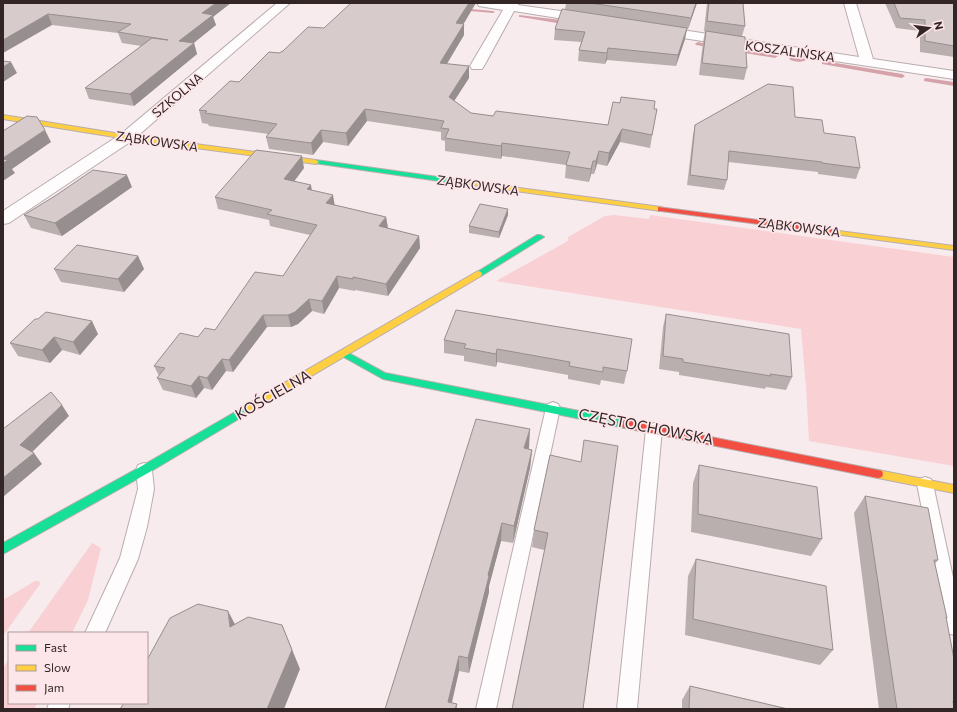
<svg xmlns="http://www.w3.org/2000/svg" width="957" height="712" font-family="Commissioner,sans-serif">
<rect width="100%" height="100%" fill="#f8ebed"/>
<path fill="#f9d0d4" d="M614,215l35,4 1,-4 304,42v209l-145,-25 -3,-54 -5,-58 -305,-48 72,-40v-4l37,-21z
M92,543l9,5 -13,52 -16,33h-44z
M35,581h4l1,3 -37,52v-36z
M9,659v44h28l-3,6h-31v-41z"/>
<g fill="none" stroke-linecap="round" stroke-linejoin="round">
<path fill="#d4a2a8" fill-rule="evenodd" d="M460,8l33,3 2,1 -2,1 -35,-3v-1z
M519,15l50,6 3,2 -3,2 -48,-8h-2z
M698,42l19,4 -3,2 -18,-3 -1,-1z
M735,48l40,6 3,2 -3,2 -42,-7 -1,-1z
M790,58h13l3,2c-4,3 -13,2 -17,-1z
M824,61l78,13 3,2 -3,2 -80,-14v-2z
M926,78l28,4v4l-30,-5v-2z"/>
<g stroke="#b9adae" stroke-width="2">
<path id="lane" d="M553,402l5,2 2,4 -64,301h-20l70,-301 2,-4z
M654,423l5,2 3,4 -25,280h-20l29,-280 3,-4z
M144,463l6,2 2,5 2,19 -7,38 -9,32 -33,74h-20l35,-75 18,-69 -2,-19 2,-5z
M925,477l6,2 2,5 21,98v53l-7,-2 -2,-7 -28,-142 2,-5z
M49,703h21l-2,6h-21z"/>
</g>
<g stroke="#b9adae" stroke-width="2">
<path id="street" d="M277,3h13l-157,137 -124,83 -6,1v-13l118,-77z
M477,3h42l-1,2 71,10 4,1 2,3 -2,3 -4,1 -75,-12 -30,55 -2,3h-10l-2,-3 33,-56 -24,-4z
M844,3h12l17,56 81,12v8l-298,-45 -4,-1 -2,-3 2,-3 4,-1 203,31z"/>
</g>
<g stroke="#b9adae" stroke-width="2">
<path id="fast" d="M316,160l151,21 3,2 -3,2 -153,-22v-2z
M537,235h3l4,2 -63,39h-6l-1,-2z
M343,350l42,23 240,47 3,1 2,3 -2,3 -3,1 -242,-49 -43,-24 -1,-2z
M249,404l3,1 2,3 -2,3 -104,62 -145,81v-11l137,-76z"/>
</g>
<g stroke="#b9adae" stroke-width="2">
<path id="slow" d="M3,115l124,20 189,25 3,2 -3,2 -189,-25 -124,-20z
M467,181l194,26 4,2 -4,2 -196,-27v-2z
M831,230l123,16v4l-120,-16 -4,-2z
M478,271l3,1 1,2 -1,2 -229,135h-6l-2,-3 2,-3z
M878,470l76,15v8l-76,-15 -4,-1 -1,-3 1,-3z"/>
</g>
<g stroke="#b9adae" stroke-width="2">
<path id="jam" d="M658,207l176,23 4,2 -4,2 -173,-23h-3z
M625,420l253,50 4,1 1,3 -1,3 -4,1 -253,-50 -3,-1 -2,-3 2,-3z"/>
</g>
<use href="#lane" fill="#fefcfc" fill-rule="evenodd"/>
<use href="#street" fill="#fefcfc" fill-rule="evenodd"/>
<use href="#fast" fill="#16e098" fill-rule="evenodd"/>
<use href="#slow" fill="#ffcf43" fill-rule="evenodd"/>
<use href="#jam" fill="#f24e42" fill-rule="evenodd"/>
</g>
<path fill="#baafaf" d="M3,3l210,14 3,8 -22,18 3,11 -63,52 -45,-7 -4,-11 56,-42 -19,-3 -4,-10 -66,-8z
M566,3h131l-9,26h-1l-2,10 -9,27 -69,-6 -2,4 -27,-3 1,-11 2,-8 -27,-2 1,-11 10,-19z
M707,3h36l2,23 -3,10 5,32 -3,12 -45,-5 4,-33 2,-10 -1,-1z
M885,3h69v54l-34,-5v-21l-24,-3z
M463,24l1,11 -17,29 22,2v12l-15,23 17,12 22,3 115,9 46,-16h3l-7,39 -30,-6 -13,24 -10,-2 -3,10h-3l-2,8 -24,-4 1,-13 -64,-9 -1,3 -56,-8v-10l-4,-1v-8l-74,-11 -19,25 -25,-4 -10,13 -44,-6 -3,-12 2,-3 -59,-8 -1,-2 -6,-1 -3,-13 40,-28 40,-29 45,-25z
M795,117l29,16 36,35 -4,11 -38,-5v-2l-90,-10 -1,18 -3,10 -37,-5 6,-50 2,-10z
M304,168l-10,13 18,10 23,14 51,12 2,11 31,8 1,12 -32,48 -33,-6v1l-16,-3 -15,26 -12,-3 -14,13 -7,3h-24l-34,45 -7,-1 -14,19 -8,-2 -8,10 -33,-8 -6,-12 2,-2 -5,-10 44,-29 17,-7 68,-54 27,-41 -40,-9 -1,-6 -51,-11 -3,-12z
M132,187l-70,49 -31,-8 -7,-13z
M508,215l-9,23 -30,-5v-7z
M138,256l6,13 -20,23 -63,-10 -7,-13z
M666,314l126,63 -6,13 -20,-3 -1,2 -86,-14v-3l-20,-3 4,-42z
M35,319l63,15 -18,21 -18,-5 -12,13 -32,-7 -8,-13z
M444,340l183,31 -3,13 -23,-4 -1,5 -32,-6v-4l-71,-13 -1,5 -32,-6v-5l-20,-3z
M529,448l-1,1 4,1 -2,18 -17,75 -12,-2 -12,45v6l-20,81 -10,-2 -7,32 5,1v5h-72z
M550,455l33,254 -39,-159 -12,-3 2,-17z
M699,465l123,74 -11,17 -120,-24 2,-49z
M865,496l73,64 -3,4 12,54 -1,1 8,40v50h-75l-25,-196z
M696,559l137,91 -13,15 -135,-30 3,-59z
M690,686l98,23h-106v-9z"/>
<path fill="#978e8f" d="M216,3h15l-18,14 3,8 -34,27 -3,-11 23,-28z
M469,3h7l-19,32 -1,-12z
M696,3h1l-9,26 3,-11z
M48,14l4,11 -49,28v-13z
M464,24v11l-24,40v-12z
M687,28l-2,11 -9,27 2,-11z
M194,43l3,11 -63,52 -4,-12z
M608,48l-1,12 -2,4 2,-11z
M11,62l6,11 -14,9v-15z
M469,66v12l-20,31v-12z
M365,109l2,12 -19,25 -2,-13z
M622,129l-2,13 -13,24 2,-13z
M45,130l6,12 -39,27 3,4 -12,8v-23z
M321,130l2,12 -10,13 -2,-12z
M502,143v13l-1,3v-13z
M599,151l-2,13 -3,10 2,-13z
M302,156l2,12 -17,23 -3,-12z
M593,161l-2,13 -2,8 2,-13z
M127,175l5,12 -70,49 -7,-13z
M311,185l2,12 -6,-8z
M333,195l2,12 -9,-4z
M508,209v6l-9,23v-6z
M386,217l2,12 -9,-3z
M419,236l1,12 -32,48 -2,-12z
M138,256l6,13 -20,23 -6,-13z
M337,276l2,12 -15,26 -2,-13z
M309,299l3,12 -14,13 -7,3 -3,-12z
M263,315l4,12 -34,45 -4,-12z
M92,321l6,13 -18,21 -7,-13z
M54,337l8,13 -12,13 -8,-13z
M497,349v13l-1,5v-13z
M222,359l4,12 -14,19 -5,-12z
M199,376l5,12 -8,10 -5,-12z
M62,405l7,11 -41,40 -8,-11z
M530,429l-1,19 -7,18 2,-18z
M532,450l-2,18 -17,75 1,-17z
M34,453l8,11 -39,33v-19z
M502,523l-1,18 -12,45v6l-20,81 -1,-15 20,-83z
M228,611l10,19 -8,-3z
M282,625l18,44 -16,40h-17z
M459,656v15l-9,38 -2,-7z"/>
<path fill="#d8cbcc" stroke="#978e8f" d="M3,3h213l-14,10 11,2 -34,26 15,2 -64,51 -45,-6 67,-50 16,2 -50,-8 13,-8 -83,-10 -45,26z
M351,3h118l-13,20 8,1 -24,39 29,3 -20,31 22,16 22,3 3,-5 112,14 5,-23 7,1 1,-6 34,4 -1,8h3l-5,26 -30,-6 -13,24 -10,-2 -3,10h-3l-2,8 -25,-4 4,-13 -68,-9 -1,3 -56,-8 4,-9 -8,-1 3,-7 -79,-12 -19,24 -25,-3 -10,13 -45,-6 11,-13 -72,-11 2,-2 -8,-1 31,-29 9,1 30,-30 10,1 4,-2 25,-24 16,1z
M590,3h106l-5,15z
M709,3h34l2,23 -38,-5z
M894,3h60v43l-29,-5v-21l-25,-2z
M562,9l125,19 -9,27 -70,-7 -1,5 -28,-3 6,-18 -30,-3z
M706,31l39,6 2,31 -45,-5z
M3,61l8,1 -8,5z
M768,84l25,3 2,30 27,3 2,13 31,4 5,31 -38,-5v-1l-93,-11 -2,29 -37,-5 5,-50z
M27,116l10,1 8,13 -42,28v-27z
M256,150l46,6 -18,23 27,6 -4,4 26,6 -7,8 60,14 -7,9 40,10 -33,48 -33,-7v2l-16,-3 -15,25 -13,-2 -14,13 -7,3h-25l-34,45 -7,-1 -15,19 -8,-2 -8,10 -34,-8 8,-10 -11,-2 26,-33 18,4 7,-9 10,2 40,-58 28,4 34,-51 -50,-11 5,-4 -57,-13z
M3,159l5,1 -5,3z
M93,170l34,5 -72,48 -31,-8 31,-19z
M480,204l28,5 -9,23 -30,-6z
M77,245l61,11 -20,23 -64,-10z
M456,310l176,29 -5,32 -24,-4v5l-34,-6 1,-4 -73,-13 -1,5 -32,-6 2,-4 -22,-4z
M46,312l46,9 -19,21 -19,-5 -12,13 -32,-7 25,-24h3z
M666,314l123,20 3,43 -22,-3 1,2 -88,-14v-3l-20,-3z
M51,392l11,13 -42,40 14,8 -31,25v-49z
M476,419l54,10 -6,19 8,2 -18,76 -12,-3 -14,52 1,1 -21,82 -9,-2 -11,46 9,2 -2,5h-70z
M584,440l34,6 -35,263h-71l36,-176 -14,-3 16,-75 31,7z
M699,465l118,22 5,52 -124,-25z
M865,496l63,12 10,52h-4l13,58 -1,-1 8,42v42h-1l1,8h-57z
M696,559l130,27 7,64 -140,-31z
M198,604l30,7 2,16 18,-10 34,8 10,25 -25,59h-147l4,-6h23v-43l23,-42z
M690,686l98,23h-99z"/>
<g text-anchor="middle" stroke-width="3.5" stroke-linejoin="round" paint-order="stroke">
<g font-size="13" fill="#342627" stroke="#fde6e9">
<text transform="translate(790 51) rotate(8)" y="5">KOSZALIŃSKA</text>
<text transform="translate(177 95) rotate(-40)" y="5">SZKOLNA</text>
<text transform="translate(157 141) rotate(8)" y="5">ZĄBKOWSKA</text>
<text transform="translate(478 185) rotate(8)" y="5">ZĄBKOWSKA</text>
<text transform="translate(799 227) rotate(7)" y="5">ZĄBKOWSKA</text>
</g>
<g font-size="15" fill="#342627" stroke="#fde6e9">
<text transform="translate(273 395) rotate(-30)" y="5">KOŚCIELNA</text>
<text transform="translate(646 427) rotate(11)" y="5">CZĘSTOCHOWSKA</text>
</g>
</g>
<rect width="957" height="712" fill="none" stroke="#342627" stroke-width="8"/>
<rect x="8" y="632" width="140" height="72" fill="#fde6e9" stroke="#ad999b"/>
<rect x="16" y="645" width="20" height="6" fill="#16e098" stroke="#ad999b"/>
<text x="44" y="652" font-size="12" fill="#342627">Fast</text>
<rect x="16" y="665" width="20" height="6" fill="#ffcf43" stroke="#ad999b"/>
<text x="44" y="672" font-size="12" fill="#342627">Slow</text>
<rect x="16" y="685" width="20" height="6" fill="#f24e42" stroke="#ad999b"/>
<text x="44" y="692" font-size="12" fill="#342627">Jam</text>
<g transform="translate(929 28) rotate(76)" stroke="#fde6e9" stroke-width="3" paint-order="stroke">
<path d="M0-3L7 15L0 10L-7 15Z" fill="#342627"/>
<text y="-6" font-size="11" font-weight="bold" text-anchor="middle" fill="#342627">N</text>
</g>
</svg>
